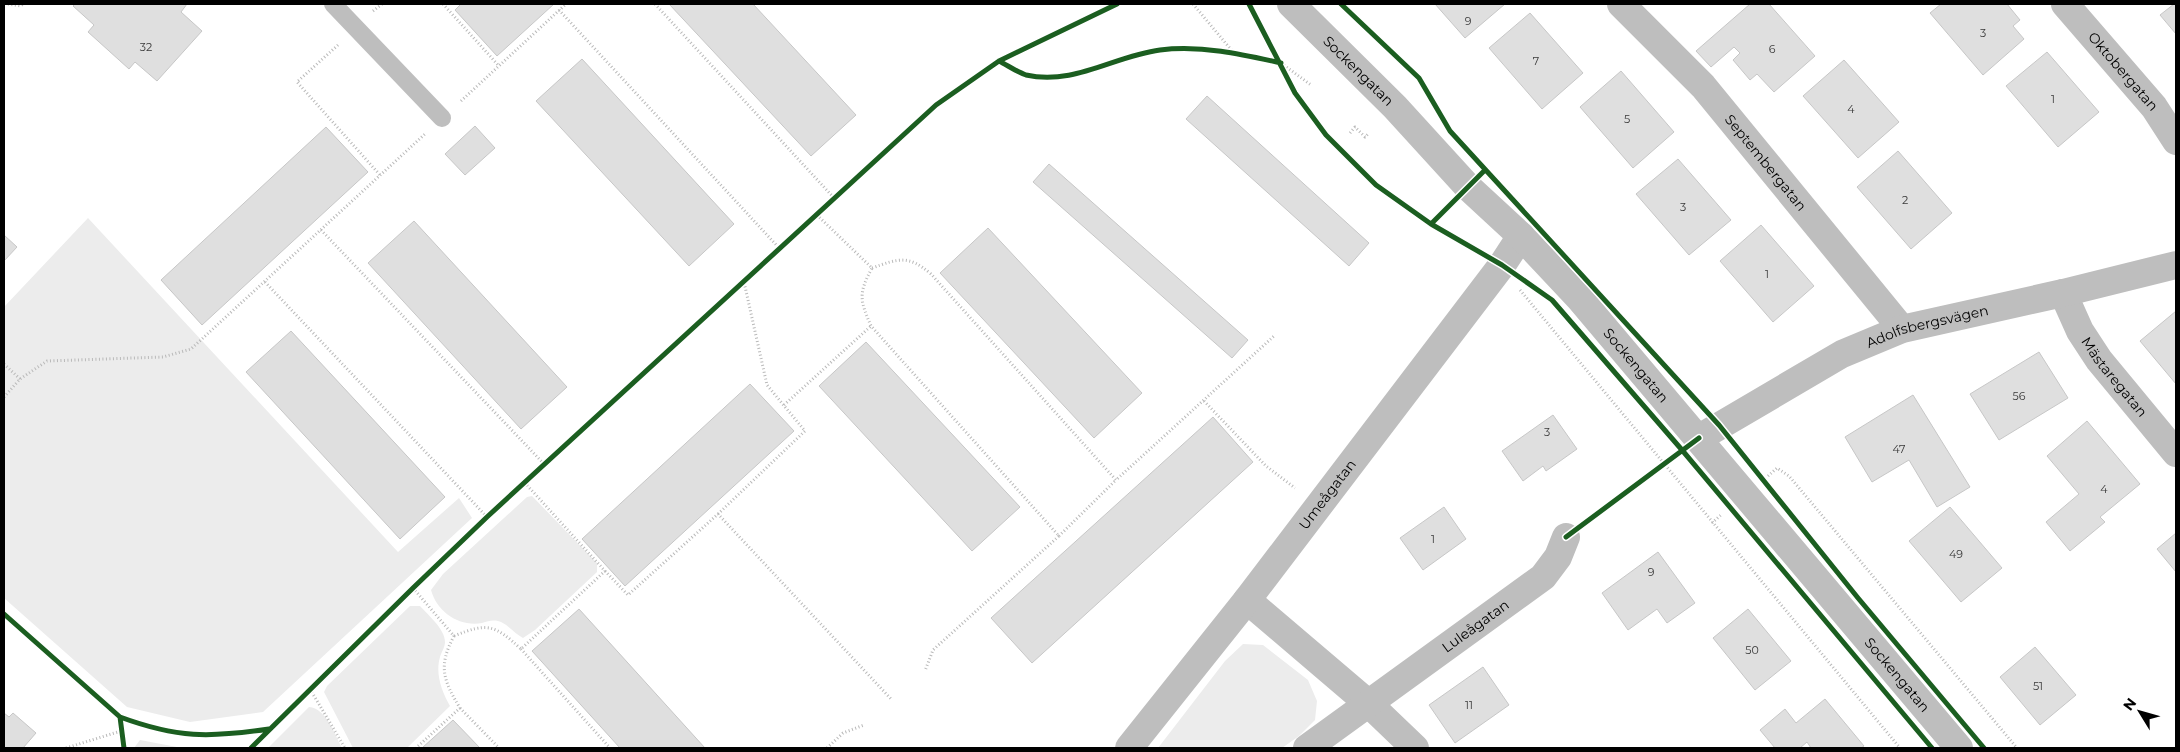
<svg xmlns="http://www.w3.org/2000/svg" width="2180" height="752" font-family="Montserrat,sans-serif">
<rect width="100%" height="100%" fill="#fff"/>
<path fill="#ececec" d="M88,218l310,334 61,-54 13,20 -209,194 -73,10 -63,-15 -123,-109v-291z
M532,496l65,67v9l-62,58 -12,8c-8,-4 -15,-13 -22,-16 -8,-3 -12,-1 -19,1 -23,4 -45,-11 -51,-33l12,-16 84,-77z
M410,606h10c8,9 25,23 25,36 0,5 -4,11 -5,15 -5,17 2,35 10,49l-43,42h-54l-29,-56 3,-6z
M1243,644l20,1 45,35 9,21 -2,19 -16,16 -17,12h-124l67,-87z
M309,707c17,1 26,28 33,41h-74z
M140,740l37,7 52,1h-95z"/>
<path fill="#dfdfdf" stroke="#c7c7c7" d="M75,4h112l-6,8 21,19 -45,50 -22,-19 -6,7 -41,-37 6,-7 -21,-19z
M461,4h93l-57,52 -42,-46z
M669,4h84l103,111 -45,41z
M1435,4h70l-40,34z
M1750,4h19l46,52 -41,36 -17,-18 -7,6 -17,-20 7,-7 -6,-6 -23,20 -15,-16z
M1941,4h66l13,16 -7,6 11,13 -41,36 -53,-62z
M2174,4h2v30l-16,-19z
M1530,13l53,60 -41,36 -53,-61z
M2047,52l52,60 -41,35 -52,-61z
M582,59l152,165 -45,42 -153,-165z
M1844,60l55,62 -41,36 -55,-62z
M1621,71l53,61 -41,36 -53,-61z
M1207,96l162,147 -20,23 -163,-147z
M475,126l20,22 -30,27 -20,-21z
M326,127l42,45 -166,153 -41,-45z
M1898,151l54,62 -41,36 -54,-62z
M1678,159l53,61 -42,35 -53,-61z
M1049,164l199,176 -16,18 -199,-176z
M414,221l153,166 -46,42 -153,-166z
M1761,225l53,61 -41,36 -53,-61z
M988,228l154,165 -48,45 -154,-165z
M4,235l13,12 -13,14z
M2176,311v73l-36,-43z
M291,331l154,166 -45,42 -154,-167z
M866,342l154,165 -48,44 -153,-165z
M2039,352l29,46 -69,42 -29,-46z
M750,384l44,47 -169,155 -43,-47z
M1913,395l57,92 -33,20 -28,-47 -37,22 -27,-45z
M1553,415l24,34 -31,22 -3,-5 -20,15 -21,-30z
M1213,417l40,45 -221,201 -41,-45z
M2087,421l53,63 -40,33 5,5 -35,29 -24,-29 33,-28 -32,-38z
M1444,507l22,32 -43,31 -23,-32z
M1950,507l52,61 -41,34 -52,-61z
M2176,533v39l-19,-23z
M1658,552l37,51 -28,20 -10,-14 -29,21 -26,-37z
M579,609l126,139h-85l-88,-97z
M1748,609l43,52 -36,29 -42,-52z
M2035,647l41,48 -36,30 -40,-48z
M1483,667l26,38 -54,38 -26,-38z
M1825,699l39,47 -3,2h-50l-4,-6 -7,6h-25l-15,-18 25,-21 11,14z
M4,713l5,4 4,-4 23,20 -13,15h-19z
M453,720l27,28h-58z"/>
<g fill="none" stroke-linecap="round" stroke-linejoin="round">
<path stroke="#b9b9b9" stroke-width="3" stroke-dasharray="1 2.5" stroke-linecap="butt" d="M8,4l13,2 2,-2
M443,4l56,62
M655,4l180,195
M1193,4l40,48
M559,10l221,239
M373,11l9,-7
M338,45l-41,37 83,93
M1281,63l30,22
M461,101l105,-97
M1350,133l5,-6 10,10 4,-4
M817,215l55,53c-14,26 -12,32 -1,58l188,210 -126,114 -8,21
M321,230l224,235
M872,268c26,-9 36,-14 59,6l185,206 158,-144
M265,282l222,235
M1520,290l380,458
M4,364l16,15
M4,397l16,-18 27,-18 116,-4 28,-8 234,-215
M1204,401l62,65 29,22
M784,405l87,-79
M1768,476l9,-8 12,8 228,272
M718,514l87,-83 -38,-46 -23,-103
M1712,523l10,-9
M1059,536l57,-56
M605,571l23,24 90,-81 174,186
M413,588l41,48c-16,30 -11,44 6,72l-44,40
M454,636c34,-14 41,-11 67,13l84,-78 -80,-88
M521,649l89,99
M310,689l35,59
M460,708l39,40
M66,748l55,-17
M827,748l16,-15 21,-8"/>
<path stroke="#bebebe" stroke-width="18" d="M333,4l109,114"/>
<g stroke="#bebebe" stroke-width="28">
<path id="s1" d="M1621,4l82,82 199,243"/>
<path id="s2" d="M2065,4l89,103 22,34"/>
<path id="s3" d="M2063,293l17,38 19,29 77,93"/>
<path id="s4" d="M1699,438l143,-84 60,-25 161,-36 113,-28"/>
<path d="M1247,600l122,104 46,44"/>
<path id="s5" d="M1129,748l118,-148 255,-335 19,-29"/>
<path id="s6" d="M1307,748l236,-171 15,-20 8,-20"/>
</g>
<path stroke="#bebebe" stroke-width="28" id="s7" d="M1291,4l104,103 73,80 53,49 59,63 379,449"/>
<g stroke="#fff" stroke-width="8">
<path id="cycleway" d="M1249,4l46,89 31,42 50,50 55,39 71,41 50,35 130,150 250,298
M1341,4l78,74 31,53 269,294 139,173 126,150
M999,61c8,4 18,11 27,14 47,11 88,-19 134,-25 41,-5 81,4 121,13
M1431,224l54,-54
M1566,537l133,-99
M4,614l116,103
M124,748l-4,-31c57,21 89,21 149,12
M251,748l162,-160 74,-71 449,-412 63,-44 118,-57"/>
</g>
<use href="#cycleway" stroke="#1b5e20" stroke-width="5"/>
</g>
<g text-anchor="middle" stroke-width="4.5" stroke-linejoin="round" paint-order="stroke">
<g font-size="11" fill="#383838">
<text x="1468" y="25">9</text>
<text x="1983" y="37">3</text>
<text x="146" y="51">32</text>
<text x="1772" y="53">6</text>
<text x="1536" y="65">7</text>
<text x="2053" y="103">1</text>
<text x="1851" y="113">4</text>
<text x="1627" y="123">5</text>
<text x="1905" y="204">2</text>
<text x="1683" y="211">3</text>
<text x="1767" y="278">1</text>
<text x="2019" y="400">56</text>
<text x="1547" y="436">3</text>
<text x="1899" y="453">47</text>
<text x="2104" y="493">4</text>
<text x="1433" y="543">1</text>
<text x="1956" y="558">49</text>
<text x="1651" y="576">9</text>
<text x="1752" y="654">50</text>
<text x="2038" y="690">51</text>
<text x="1469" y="709">11</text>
</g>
<g font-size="14" fill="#000" stroke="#fff">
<text dy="5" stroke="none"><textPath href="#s7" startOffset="95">Sockengatan</textPath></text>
<text dy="5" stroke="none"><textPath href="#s2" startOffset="89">Oktobergatan</textPath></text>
<text dy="5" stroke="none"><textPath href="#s1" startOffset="215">Septembergatan</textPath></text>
<text dy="5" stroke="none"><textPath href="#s4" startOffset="256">Adolfsbergsvägen</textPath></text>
<text dy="5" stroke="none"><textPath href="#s7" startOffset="500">Sockengatan</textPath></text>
<text dy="5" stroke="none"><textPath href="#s3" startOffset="99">Mästaregatan</textPath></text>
<text dy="5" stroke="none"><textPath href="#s5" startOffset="322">Umeågatan</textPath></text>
<text dy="5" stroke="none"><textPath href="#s6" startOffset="208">Luleågatan</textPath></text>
<text dy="5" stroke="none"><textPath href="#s7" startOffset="905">Sockengatan</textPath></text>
</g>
</g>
<rect width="2180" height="752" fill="none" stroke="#000000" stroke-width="10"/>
<g transform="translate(2140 712) rotate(307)" stroke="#ffffff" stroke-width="4" paint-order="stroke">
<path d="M0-4L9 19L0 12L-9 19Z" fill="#000000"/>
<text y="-8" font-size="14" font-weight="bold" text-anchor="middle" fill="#000000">N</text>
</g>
</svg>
